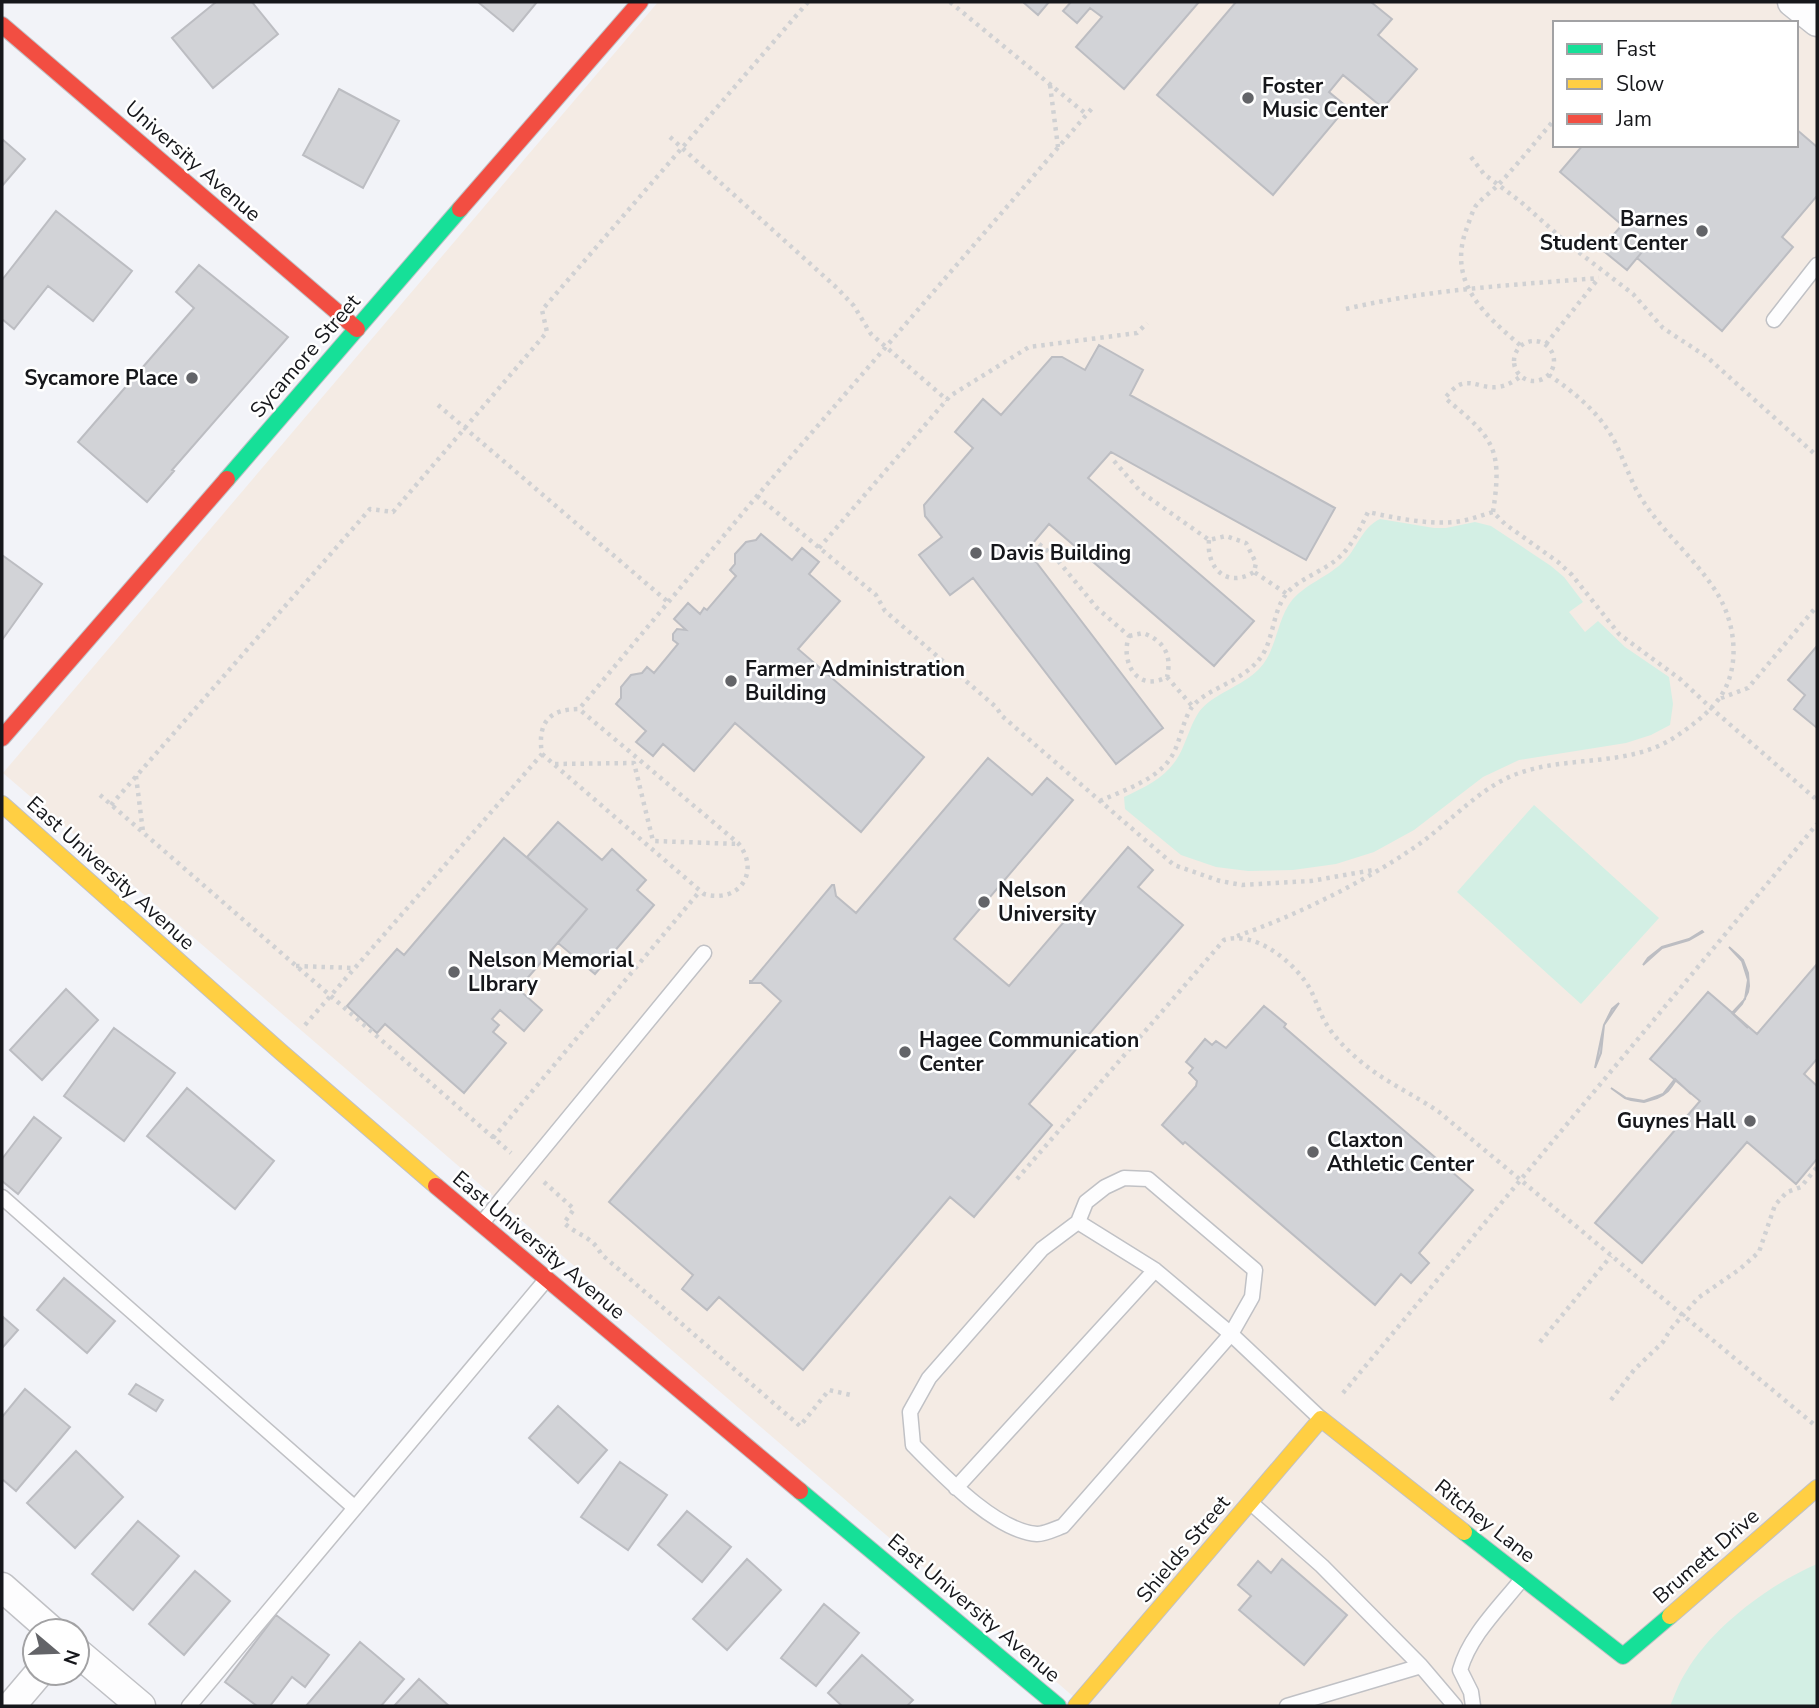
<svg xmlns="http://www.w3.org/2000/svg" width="1819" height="1708" font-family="'Nunito Sans',sans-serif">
<rect width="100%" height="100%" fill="#f2f3f8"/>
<path fill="#f4ebe4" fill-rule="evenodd" d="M658,2h1152l7,5v1699h-741l-1,-8 -1072,-925zM1555,23h241v122h-241z"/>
<path fill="#d3efe4" d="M1380,519l54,9h12l29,-6 16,4 60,40 13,11 19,25 -14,10 16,20 13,-11 27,26 44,30 4,27 -3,21 -19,10 -25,8 -107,17 -36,17 -69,53 -40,22 -38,12 -43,6 -45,1 -32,-4 -35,-12 -56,-46 -1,-12c26,-12 48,-23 59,-50 5,-11 9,-25 16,-35 13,-18 44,-26 60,-43 17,-18 17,-43 29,-63 12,-20 37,-27 54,-43 15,-13 19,-35 38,-44z
M1534,805l125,113 -78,86 -124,-112z
M1817,1564v142h-147c5,-11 9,-24 16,-34 26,-45 84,-88 131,-108z"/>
<path fill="#d2d3d7" stroke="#bcbdc2" stroke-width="2" d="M216,2h36l26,32 -65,54 -41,-50z
M478,2h59l-24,29z
M1023,2h26l-11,13z
M1071,2h128l-75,87 -48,-42 26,-30 -12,-9 -13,15 -14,-12z
M1236,2h135l21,17 -14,16 39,34 -34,39 -40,-33 -14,17 18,15 -74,88 -116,-100z
M339,89l60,32 -36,67 -60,-33z
M1796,129l21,18v49l-35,41 11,10 -71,84 -85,-73 10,-12 -20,24 -26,-21 21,-24 -62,-53 23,-27h213z
M2,139l23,20 -23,27z
M56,211l76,60 -39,50 -45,-35 -34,43 -12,-10v-39z
M199,265l89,72 -116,133 2,1 -27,31 -69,-60 116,-134 -18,-16z
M1099,345l44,25 -13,25 205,113 -29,52 -195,-108 -23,26 166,143 -40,45 -165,-142 -22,26 136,178 -47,36 -143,-186 -23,17 -31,-40 23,-18 -17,-21 -1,-11 49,-57 -18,-16 28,-33 18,16 51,-58h10l23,13z
M761,534l31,26 10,-12 17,14 -10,12 31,27 -42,48 126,108 -63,75 -126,-109 -41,48 -31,-27 -10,12 -17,-14 10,-11 -30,-27 5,-6v-11l10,-12 11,-2 5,-6 7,6 24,-29 -5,-4v-6l4,-5 9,1 -12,-11 14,-16 12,11 4,-6 3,2 29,-34 -6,-6 5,-6v-10l11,-12 10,-2z
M2,555l40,29 -40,56z
M1817,646v82l-23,-19 11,-14 -17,-15z
M988,758l44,37 15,-17 26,22 -119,139 55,47 119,-139 25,23 -15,17 45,38 -154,179 23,21 -78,92 -24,-20 -147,173 -84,-73 -12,13 -25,-21 11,-14 -84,-73 172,-201 -20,-18h-11v-2h2l80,-96h2l2,11 20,17z
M558,822l44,38 10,-11 34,31 -9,10 17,15 -59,69 -37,-31 29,-34 -60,-52z
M504,838l83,71 -69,80 24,21 -18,21 -24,-21 -8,9 7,6 -6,7 13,11 -42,50 -79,-69 -8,9 -30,-27 50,-57 7,6z
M1702,931l1,1 -14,8 -27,8 -19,17 5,-7 14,-11 27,-8z
M1729,947l10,9 4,4 5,13 1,13 -1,6 -6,12 -9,10 15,14 -16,-15 13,-14 3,-19 -6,-19z
M1817,964v95l-13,15 13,12v73l-21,25 -49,-42 -105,121 -47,-40 105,-122 -50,-42 58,-67 49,42z
M66,989l32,31 -56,60 -32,-30z
M1619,1003l-15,22 -3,28 -6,15 9,-43 8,-16z
M1264,1006l22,18 -2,3 189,163 -54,63 10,10 -18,20 -10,-9 -26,31 -190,-163 -2,2 -21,-19 34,-39 1,-5 -8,-8 4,-5 -7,-6 19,-23 7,6 4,-4 10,7z
M114,1028l61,45 -51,68 -60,-45z
M1675,1079l16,15 -15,-14 -4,6 -4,5 -5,4 -6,3 -13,4 -13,-2 -6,-2 -14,-10 15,10 18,3 19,-7z
M187,1088l87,73 -39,48 -88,-73z
M34,1117l27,21 -43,56 -16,-13v-22z
M64,1278l51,43 -28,32 -50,-43z
M2,1316l16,14 -16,18z
M136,1384l27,16 -7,11 -27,-17z
M25,1389l45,38 -54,64 -14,-12v-62z
M558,1406l49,44 -29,33 -49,-45z
M76,1451l47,46 -48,51 -48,-45z
M620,1462l47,33 -39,55 -47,-33z
M687,1511l44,36 -29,35 -44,-37z
M138,1521l41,35 -46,54 -41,-36z
M747,1559l34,31 -54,60 -34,-31z
M1282,1559l65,56 -43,50 -65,-55 12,-14 -13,-11 20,-24 13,12z
M195,1571l35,30 -46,54 -35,-31z
M824,1604l35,29 -43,53 -35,-28z
M276,1615l53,40 -24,32 -13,-10 -22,29h-13l-32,-24z
M360,1642l44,37 -23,27h-75z
M862,1655l51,45 -6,6h-65l-14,-13z
M419,1679l30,27h-55z"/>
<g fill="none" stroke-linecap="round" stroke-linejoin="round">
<g stroke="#c0c1c5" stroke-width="17">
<path id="lane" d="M1774,320l43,-55
M2,1197l353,311
M1078,1222l8,-20 19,-15 19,-9 24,1 107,91 -3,27 -21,37 -168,192c-8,3 -18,8 -26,8 -42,-3 -95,-60 -124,-89l-3,-33 19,-34 113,-129 36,-27 77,48 76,64 89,84
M482,1223l222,-270
M956,1488l199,-218
M1251,1503l71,63 99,100
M189,1706l356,-425
M1287,1706l134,-40 34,40
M1473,1706l-2,-14 -11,-22c10,-35 40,-63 62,-91"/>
</g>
<g stroke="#c0c1c5" stroke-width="31">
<path id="street" d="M1792,2l25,20
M2,1587l50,44
M77,1652l64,54
M11,1706l28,-33"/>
</g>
<g stroke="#c0c1c5" stroke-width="18">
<path id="fast" d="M227,479l233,-270
M800,1491l258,215
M1464,1532l159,124 47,-40"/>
</g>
<g stroke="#c0c1c5" stroke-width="18">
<path id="slow" d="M2,804l279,248 155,134
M1670,1616l147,-128
M1076,1706l245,-287 143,113"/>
</g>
<g stroke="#c0c1c5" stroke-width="18">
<path id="jam" d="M2,25l355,304
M460,209l180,-207
M2,738l225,-259
M436,1186l364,305"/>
</g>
<path stroke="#d0d1d3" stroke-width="4.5" stroke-dasharray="3.5 5" stroke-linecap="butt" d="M950,2l136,112
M1050,85l8,62
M670,137l167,151 17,18 17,28 76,66
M1471,157l13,17 37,28 47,42 65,50 30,34 44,29 110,99
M1346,309c83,-20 168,-24 253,-31
M1514 361a20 20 0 1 1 40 0a20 20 0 1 1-40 0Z
M1546,344l52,-65
M1520,345c-35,-30 -71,-61 -55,-112 3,-8 6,-18 10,-26 6,-8 16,-15 23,-22 20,-21 38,-44 57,-66
M438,405l230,197
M1114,461l27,31 68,48 17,-4 20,7 10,20 -2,9 33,22
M757,496l119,99 9,16 111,96 6,9 172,149 46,16 22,4 69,-4 62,-11
M1493,512c10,-65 0,-74 -48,-114 3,-4 8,-9 12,-12 19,-11 33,15 64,-10
M1209,540c-3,28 18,49 45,32
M1039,544l16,13 42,51 32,28c-9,26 8,57 38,41l26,30
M819,548l131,-152 79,-49 108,-14 10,-10
M1129,636l14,-3c22,8 29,23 24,44
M1721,698l27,-10 69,-82
M542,754l162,140c36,10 57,-23 34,-51l-159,-134
M555,764l79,-1 19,78 87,3
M136,776l7,56
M100,795l411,358
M1100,801c26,-12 61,-22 74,-49 7,-14 9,-32 18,-45 16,-20 50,-24 69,-50 13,-18 11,-45 26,-64 12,-14 34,-21 49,-33 15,-12 24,-31 32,-48 27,6 65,14 93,9 11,-2 21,-6 32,-9l12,12 53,38 14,13 47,59 61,45 31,29 106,92
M111,805l259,-296 23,3 154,-180 -5,-22 266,-308
M1237,936c58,-20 125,-53 175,-87 32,-21 59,-53 93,-70 54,-27 122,-8 173,-44 15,-10 29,-21 40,-35 24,-31 18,-79 -3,-110 -20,-31 -49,-55 -70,-86 -13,-18 -20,-42 -30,-62 -15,-29 -40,-49 -66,-67
M296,966l58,2
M305,1025l237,-271c-5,-31 7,-45 37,-45l178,-213 337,-390
M493,1138l207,-247
M1017,1179l207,-239c30,-9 64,18 81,41 9,12 12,26 19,39 8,15 22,29 35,40 24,21 54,34 80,52l378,315
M544,1182l30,27 -10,14c13,12 29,14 37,31l199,172 29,-36 22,5
M1540,1342l71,-86
M1343,1393l474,-569
M1611,1400l23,-30 29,-28 7,-12 28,-32 42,-29 19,-17 16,-47 12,-13 14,-5 16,-20"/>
<use href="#lane" stroke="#fdfdfe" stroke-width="14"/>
<use href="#street" stroke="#fdfdfe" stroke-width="28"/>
<use href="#fast" stroke="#16e098" stroke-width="16"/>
<use href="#slow" stroke="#ffcf43" stroke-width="16"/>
<use href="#jam" stroke="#f24e42" stroke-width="16"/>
</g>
<g fill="#636468" stroke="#fff" stroke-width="2.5">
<circle cx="1248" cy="98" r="7"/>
<circle cx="1702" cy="231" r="7"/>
<circle cx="192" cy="378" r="7"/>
<circle cx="976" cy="553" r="7"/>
<circle cx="731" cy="681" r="7"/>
<circle cx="984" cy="902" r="7"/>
<circle cx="454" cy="972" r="7"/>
<circle cx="905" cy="1052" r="7"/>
<circle cx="1750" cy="1121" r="7"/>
<circle cx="1313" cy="1152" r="7"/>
</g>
<g text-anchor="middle" stroke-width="5" stroke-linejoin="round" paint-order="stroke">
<g font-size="21" font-weight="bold" fill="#16171b" stroke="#fff" text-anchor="start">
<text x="1262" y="93">Foster<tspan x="1262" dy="24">Music Center</tspan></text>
<text x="1688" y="226" text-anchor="end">Barnes<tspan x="1688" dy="24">Student Center</tspan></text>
<text x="178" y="385" text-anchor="end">Sycamore Place</text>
<text x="990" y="560">Davis Building</text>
<text x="745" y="676">Farmer Administration<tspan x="745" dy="24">Building</tspan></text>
<text x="998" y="897">Nelson<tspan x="998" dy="24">University</tspan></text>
<text x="468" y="967">Nelson Memorial<tspan x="468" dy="24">LIbrary</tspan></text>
<text x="919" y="1047">Hagee Communication<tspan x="919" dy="24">Center</tspan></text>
<text x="1736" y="1128" text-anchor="end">Guynes Hall</text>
<text x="1327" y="1147">Claxton<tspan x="1327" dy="24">Athletic Center</tspan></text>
</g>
<g font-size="21" fill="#16171b" stroke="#fff">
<text transform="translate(193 161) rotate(41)" y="7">University Avenue</text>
<text transform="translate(305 356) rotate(-49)" y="7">Sycamore Street</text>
<text transform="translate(111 873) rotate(42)" y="7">East University Avenue</text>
<text transform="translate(539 1245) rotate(40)" y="7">East University Avenue</text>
<text transform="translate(1485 1521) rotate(38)" y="7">Ritchey Lane</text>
<text transform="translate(1183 1549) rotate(-50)" y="7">Shields Street</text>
<text transform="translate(1706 1556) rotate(-41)" y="7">Brumett Drive</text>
<text transform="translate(974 1608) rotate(40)" y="7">East University Avenue</text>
</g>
</g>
<rect width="1819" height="1708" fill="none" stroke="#16171b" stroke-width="7"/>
<rect x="1553" y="21" width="245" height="126" fill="#ffffff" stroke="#a2a2a4" stroke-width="2"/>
<rect x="1567" y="44" width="35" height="10" fill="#16e098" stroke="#a2a2a4" stroke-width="2"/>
<text x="1616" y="56" font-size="21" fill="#16171b">Fast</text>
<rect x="1567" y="79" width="35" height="10" fill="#ffcf43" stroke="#a2a2a4" stroke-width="2"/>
<text x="1616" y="91" font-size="21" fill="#16171b">Slow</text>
<rect x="1567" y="114" width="35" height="10" fill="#f24e42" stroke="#a2a2a4" stroke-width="2"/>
<text x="1616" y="126" font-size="21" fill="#16171b">Jam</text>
<g transform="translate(56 1652) rotate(109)"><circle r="33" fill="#ffffff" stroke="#a2a2a4" stroke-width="2"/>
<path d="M0-5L12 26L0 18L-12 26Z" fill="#636468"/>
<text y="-10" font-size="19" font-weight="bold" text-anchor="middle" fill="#16171b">N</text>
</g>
</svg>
